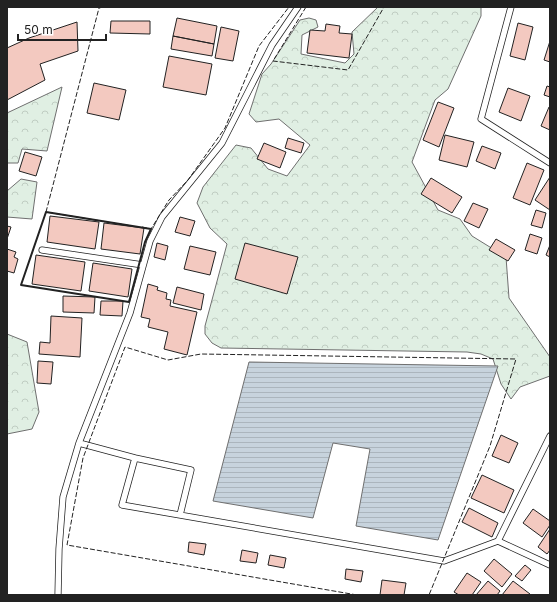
<svg xmlns="http://www.w3.org/2000/svg" width="557" height="602" font-family="Inter,sans-serif">
<defs>
<pattern id="forest-crowns" width="20" height="18" patternUnits="userSpaceOnUse"><rect width="20" height="18" fill="#e0efe3"/><path d="M2 6a3 3 0 1 1 6 0M12 15a3 3 0 1 1 6 0" fill="none" stroke="#c0cdc2"/></pattern>
<pattern id="water-rules" width="6" height="5" patternUnits="userSpaceOnUse"><rect width="6" height="5" fill="#c7d3dd"/><path d="M0 2.5h6" fill="none" stroke="#abb5bd"/></pattern>
</defs>
<rect width="100%" height="100%" fill="#fff"/>
<path fill="url(#forest-crowns)" stroke="#6f6f6f" d="M378,7h103v9l-33,73 -13,11 -23,62 26,48 22,9 12,17 34,21 3,41 41,59v19l-30,11 -9,12 -10,-15 -8,-25 -12,-5 -14,-2 -246,-4 -9,-5 -7,-9v-8l22,-82 -17,-16 -13,-25 6,-16 33,-42 15,3 17,21 19,7 23,-31 -31,-26 -23,3 -7,-8 13,-40 9,-10 29,-44 9,-2 7,2 2,7 -16,8 -1,19 44,9 9,-9 -2,-22z
M62,87l-15,64 -25,-2 -4,14h-11v-50z
M21,179l16,3 -5,37 -25,-2v-26z
M7,334l20,8 12,70 -7,17 -25,5z"/>
<path fill="url(#water-rules)" stroke="#6f6f6f" d="M249,362l249,4 -60,174 -82,-14 14,-77 -37,-6 -20,75 -100,-17z"/>
<path fill="#f3c9c0" stroke="#222" d="M177,18l40,8 -3,18 -41,-8z
M111,21h39v13l-40,-1z
M77,22l1,29 -38,13 5,16 -38,20v-52l22,-10z
M518,23l15,4 -8,33 -15,-4z
M326,24l14,2 -1,7 13,1 -3,24 -42,-5 3,-23 15,1z
M221,27l18,4 -6,30 -18,-3z
M173,36l41,8 -2,12 -41,-7z
M550,41v21l-6,-2z
M169,56l43,8 -6,31 -43,-8z
M94,83l32,7 -7,30 -32,-7z
M547,86l3,1v10l-6,-2z
M508,88l22,8 -9,25 -22,-9z
M438,102l16,6 -15,39 -16,-7z
M549,107l1,1v22l-9,-4z
M445,135l29,7 -7,25 -28,-7z
M288,138l16,5 -3,10 -16,-5z
M264,143l22,9 -6,16 -23,-9z
M482,146l19,7 -6,16 -19,-8z
M25,152l17,5 -6,19 -17,-5z
M527,163l17,7 -14,35 -17,-7z
M550,177v33l-15,-10z
M431,178l31,19 -10,16 -31,-19z
M473,203l15,6 -9,19 -15,-7z
M536,210l10,3 -4,15 -11,-3z
M50,216l49,6 -4,27 -48,-7z
M180,217l15,4 -5,15 -15,-4z
M104,223l40,5 -4,26 -39,-5z
M7,226l4,1 -4,12z
M530,234l12,4 -5,16 -12,-4z
M496,239l19,11 -7,11 -19,-11z
M157,243l11,3 -3,14 -11,-3z
M245,243l53,14 -11,37 -52,-15z
M550,245v12l-4,-2z
M190,246l26,6 -6,23 -26,-6z
M7,249l9,3 -2,5 4,2 -4,14 -7,-2z
M36,255l49,7 -4,29 -49,-7z
M93,263l39,6 -4,28 -39,-6z
M148,284l10,3 -1,3 10,3 -1,6 5,1 -1,6 27,6 -10,43 -23,-6 4,-17 -20,-5 2,-8 -9,-2z
M177,287l27,7 -3,16 -28,-7z
M63,296l32,1 -1,16 -31,-1z
M101,301h22l-1,15 -22,-1z
M51,316l31,2 -2,39 -41,-3 1,-12 10,1z
M38,361l15,1 -2,22 -14,-1z
M501,435l17,8 -9,20 -17,-7z
M482,475l32,15 -10,23 -33,-15z
M469,508l29,15 -6,14 -30,-15z
M533,509l17,12v4l-8,12 -19,-14z
M550,529v21l-3,4 -9,-7z
M189,542l17,2 -2,11 -16,-3z
M242,550l16,3 -2,10 -16,-2z
M270,555l16,3 -2,10 -16,-3z
M494,559l18,15 -10,13 -18,-16z
M525,565l6,5 -9,11 -7,-5z
M346,569l17,2 -2,11 -16,-3z
M467,573l14,9 -9,13h-13l-5,-3z
M382,580l24,3 -2,12h-24z
M488,581l12,10 -3,4h-21z
M513,581l17,13 -1,1h-27z"/>
<g fill="none" stroke-linecap="round" stroke-linejoin="round">
<g stroke="#222" stroke-width="7">
<path id="lane" d="M511,7l-30,112 69,44
M42,250l101,15
M79,443l56,15
M180,515l11,-45 -56,-12 -13,47 322,56 54,-20 52,-105
M498,541l52,24
M58,595l1,-46 4,-52 16,-54 51,-130 20,-72 12,-24 60,-74 50,-98 26,-38"/>
</g>
<use href="#lane" stroke="#fff" stroke-width="5.5"/>
<path stroke="#222" stroke-width="1" stroke-dasharray="5 2" stroke-linecap="butt" d="M103,7l-4,1 -53,204 86,14
M306,7l-33,54 75,9 36,-63
M142,227l9,2 18,-29 19,-20 37,-52 34,-82 30,-39
M357,595l-290,-50 16,-87 42,-111 43,13 33,-6 315,5 -26,87 -61,149"/>
<path stroke="#222" stroke-width="2" d="M46,212l105,17 -6,13 -16,60 -108,-17z"/>
</g>
<rect width="557" height="602" fill="none" stroke="#222222" stroke-width="16"/>
<path d="M18 34v6h88v-6" fill="none" stroke="#222222" stroke-width="2"/>
<text x="24" y="34" font-size="12" fill="#222222" stroke="#ffffff" stroke-width="3" paint-order="stroke">50 m</text>
</svg>
